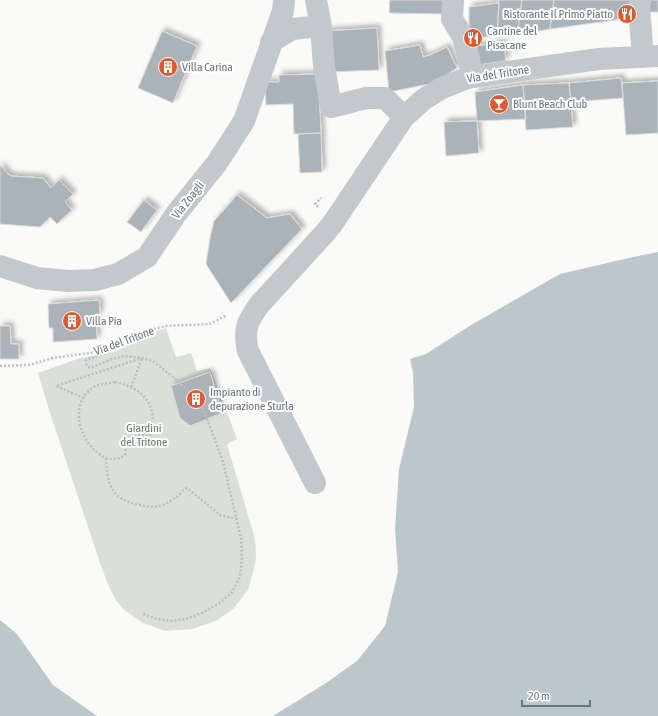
<svg xmlns="http://www.w3.org/2000/svg" width="658" height="716" font-family="'Asap Condensed',sans-serif">
<defs>
<filter id="shadow"><feDropShadow dx="3.5" dy="-3.5" stdDeviation="2" flood-color="#0004"/></filter>
</defs>
<rect width="100%" height="100%" fill="#fafaf8"/>
<path fill="#dadfd7" d="M166,328l10,29 15,-4 6,18 13,-3 27,71 -10,5 28,95 1,20 -4,17 -4,14 -15,19 -17,12 -24,8 -27,2 -22,-8 -20,-14 -7,-9 -7,-13 -9,-24 -50,-150 -12,-40 42,-15 34,-6 21,-13z"/>
<path fill="#bbc7cb" d="M658,252v464h-385l53,-33 31,-22 28,-35 13,-54 -3,-43 4,-60 15,-62 -1,-35 -3,-13 16,-5 45,-29 89,-51 73,-17z
M0,620l17,14 36,51 44,31h-97z"/>
<path fill="#aab3b9" stroke="#dcdcda" filter="url(#shadow)" d="M390,0h58l-1,14 -58,-1z
M499,0h23l-5,35h-20z
M522,0h32l-4,29 -33,6z
M554,0h83v17l-87,12z
M650,0h8v12h-9z
M499,3l-2,32 -28,5v-33z
M377,28l2,42 -51,2 -1,-41z
M162,31l35,15 -24,57 -35,-15z
M504,43l2,18 -30,4 -2,-19z
M420,45l3,12 7,-2 17,-8 10,21 -23,15 -45,9 -4,-41z
M318,74l3,59 -27,1 -1,-30 -27,1 -1,-23h14v-7z
M621,78l2,20 -52,4 -2,-19z
M658,81v52l-32,2 -4,-52z
M569,83l4,44 -47,3 -3,-45z
M523,85l3,34 -49,2 -2,-29z
M477,121l2,32 -33,3 -2,-34z
M321,133l1,39 -22,1 -2,-39z
M0,165l10,11 33,2 8,10 8,-8 14,14 -8,8 7,8 -15,14 -7,-7 -10,10 -40,-3z
M237,195l30,23 23,-4 12,15 -71,74 -25,-39 4,-26 4,-17z
M144,200l13,10 -16,22 -14,-10z
M99,300l1,14h-4l1,25 -44,3v-14h-4l-1,-24z
M0,326h10l1,18h8v15h-19z
M210,372l12,41 -32,13 -10,-8 -9,-32z"/>
<g fill="none" stroke-linecap="round" stroke-linejoin="round">
<path stroke="#bbbfc2" stroke-width="2.5" stroke-dasharray="2 2" stroke-linecap="butt" d="M318,207l-3,-3 6,-6
M113,345l-4,7 -23,8v3l1,3 3,2 22,-9 13,-3 17,2 11,3 20,16 12,11 17,19 9,22 12,33 18,76 1,20 -2,19 -8,15 -11,10 -17,10 -18,7 -15,2 -14,-2 -14,-5
M0,366l29,-1 24,-7 44,-6 35,-17 33,-9 45,-2 17,-9
M115,382c27,5 45,24 35,53h-12l-9,2 -3,6 -1,12c-27,21 -69,-44 -31,-68 6,-3 14,-4 21,-5z
M131,387l11,-29
M84,398l-28,-12 83,-27
M106,458c1,26 5,42 34,47 8,2 17,3 25,-1 4,-2 9,-5 13,-8 3,-3 5,-6 9,-8l33,27 17,4"/>
<path stroke="#c3c8cc" stroke-width="22" d="M316,0l5,26 3,40 7,41 35,-9h19l19,19
M453,0l-1,19 11,18 6,22 3,18
M640,0l-1,7 4,50
M271,42l21,-13 29,-3
M0,266l37,12 31,3 27,-1 23,-6 29,-17 29,-43 41,-51 27,-42 39,-110 1,-11
M315,483l-67,-132c-5,-21 -1,-29 11,-46l65,-71 9,-11 71,-106 20,-18 18,-11 20,-8 10,-3 127,-18 59,-3"/>
</g>
<defs>
<g id="restaurant-disc" transform="scale(1)"><circle r="9.5" fill="#e4572e" stroke="#fff"/><path d="M-5-6h1v4h1v-4h1v4h1v-4h1v5L-1.5 .5V6h-2V.5L-5-1ZM5-6V6H3V1.5H1.5Q1.5-4 5-6Z" fill="#fff"/></g>
<g id="building-disc" transform="scale(1)"><circle r="9.5" fill="#e4572e" stroke="#fff"/><path d="M-4-6H4V6H1V3H-1V6H-4ZM-2.5-4.3h1.7v1.8h-1.7ZM.8-4.3h1.7v1.8H.8ZM-2.5-1h1.7V.8h-1.7ZM.8-1h1.7V.8H.8Z" fill="#fff"/></g>
<g id="bar-disc" transform="scale(1)"><circle r="9.5" fill="#e4572e" stroke="#fff"/><path d="M-6-5H6L.8 .8V4.5H3.5V6h-7V4.5H-.8V.8Z" fill="#fff"/></g>
</defs>
<g fill-rule="evenodd">
<use href="#restaurant-disc" x="627" y="14"/>
<use href="#restaurant-disc" x="473" y="38"/>
<use href="#building-disc" x="168" y="67"/>
<use href="#bar-disc" x="499" y="104"/>
<use href="#building-disc" x="72" y="321"/>
<use href="#building-disc" x="196" y="399"/>
</g>
<g text-anchor="middle" stroke-width="4" stroke-linejoin="round" paint-order="stroke">
<g font-size="12" fill="#657683" stroke="#fff" text-anchor="start">
<text x="613" y="18" text-anchor="end">Ristorante Il Primo Piatto</text>
<text x="487" y="35">Cantine del<tspan x="487" dy="14">Pisacane</tspan></text>
<text x="182" y="71">Villa Carina</text>
<text x="513" y="108">Blunt Beach Club</text>
<text x="86" y="325">Villa Pia</text>
<text x="210" y="396">Impianto di<tspan x="210" dy="14">depurazione Sturla</tspan></text>
</g>
<g font-size="12" fill="#657683" stroke="#fff">
<text transform="translate(498 74) rotate(-9)" y="4">Via del Tritone</text>
<text transform="translate(188 200) rotate(-52)" y="4">Via Zoagli</text>
<text transform="translate(124 341) rotate(-20)" y="4">Via del Tritone</text>
</g>
<g font-size="12" fill="#687a64" stroke="#fff">
<text x="144" y="432">Giardini<tspan x="144" dy="14">del Tritone</tspan></text>
</g>
</g>
<path d="M522 700v6h68v-6" fill="none" stroke="#657683" stroke-width="2"/>
<text x="528" y="700" font-size="12" fill="#657683" stroke="#ffffff" stroke-width="3" paint-order="stroke">20 m</text>
</svg>
